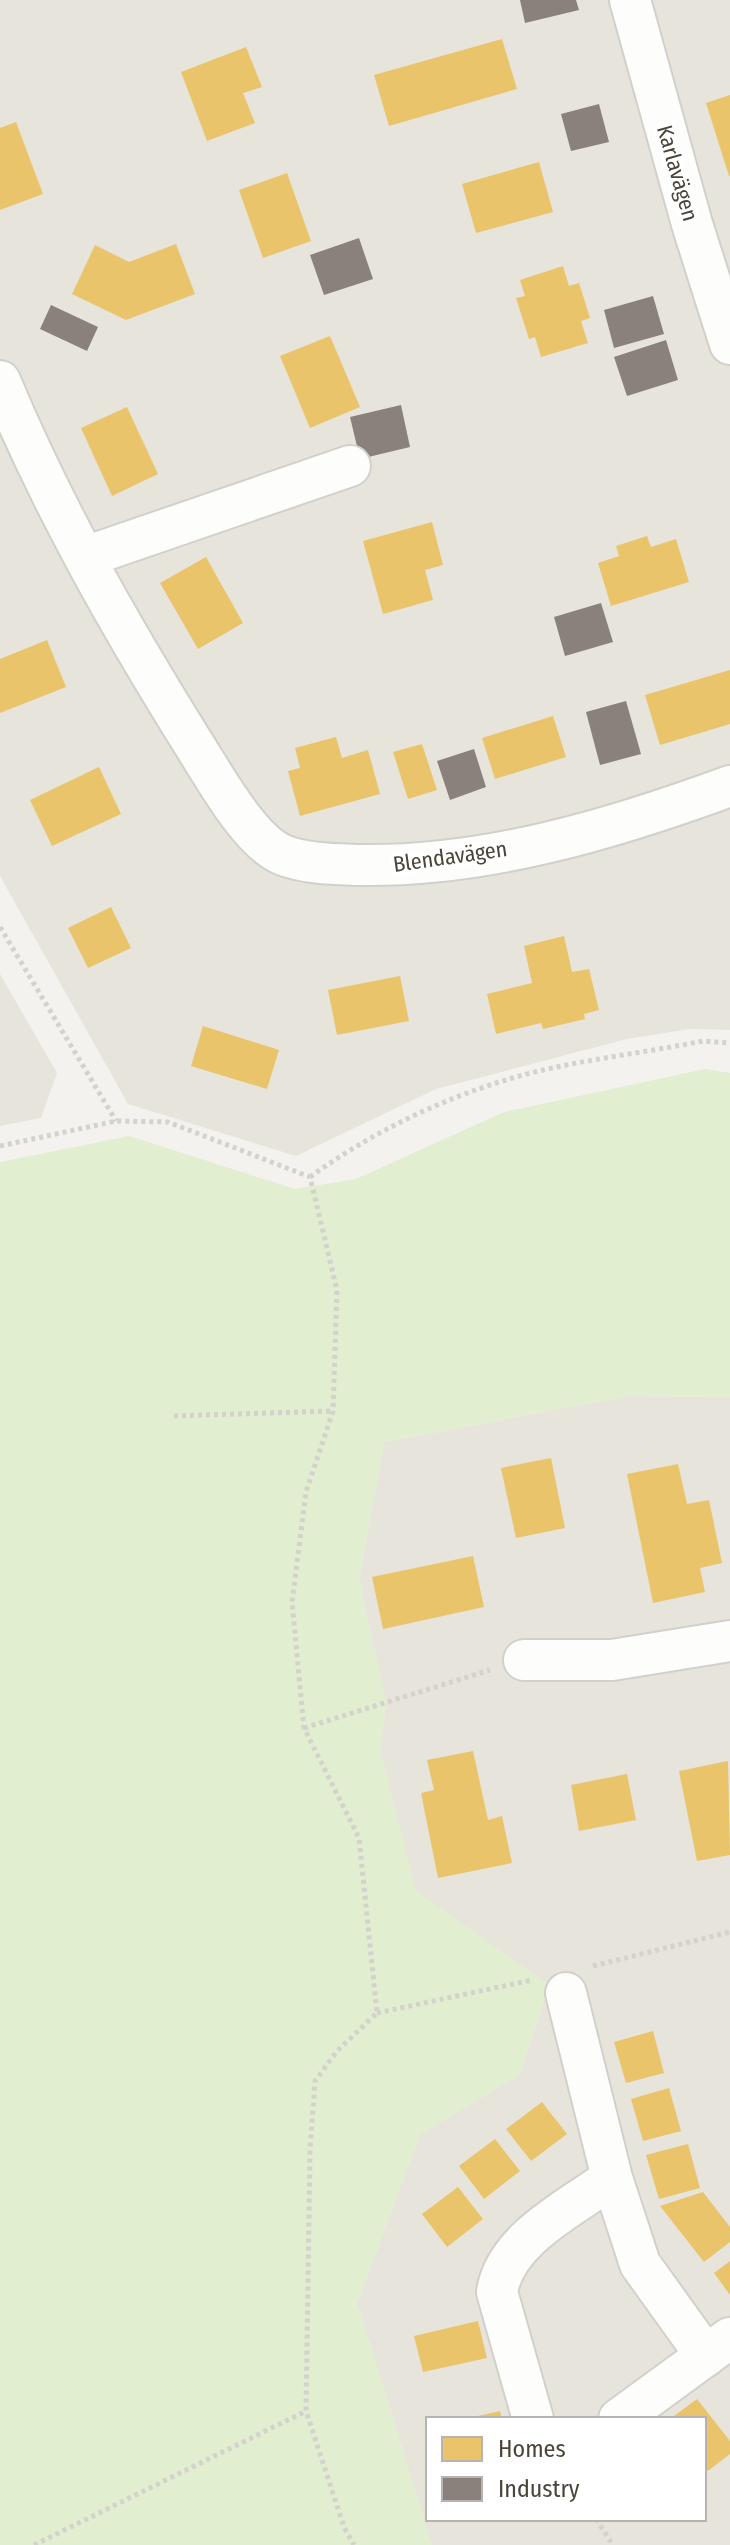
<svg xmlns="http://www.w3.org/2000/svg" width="730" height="2545" font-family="'Fira Sans Condensed',sans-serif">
<rect width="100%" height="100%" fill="#f4f2ee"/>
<path fill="#e7e4dc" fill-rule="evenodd" d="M0,0h730v1030l-40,-1 -63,10 -191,50 -140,67 -168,-52 -128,-228z
M0,974l57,99 -16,45 -41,8z
M628,1396l102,1v1148h-298l-75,-242 63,-169 99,-59 30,-90 -133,-93 -36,-141 6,-48 -27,-123 25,-138zM428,2419h276v100h-276z"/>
<path fill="#e1eecf" d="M705,1069l25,4v324l-102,-1 -244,46 -25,138 27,123 -6,48 36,140 133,94 -30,90 -99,59 -63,169 75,242h-432v-1383l129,-26 166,53 61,-10 148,-67z"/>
<path fill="#e9c46a" d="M502,39l15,50 -128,37 -15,-51z
M246,47l16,40 -19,6 12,30 -48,18 -26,-69z
M730,95v81h-1l-23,-73z
M16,122l27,72 -43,16v-82z
M539,162l14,50 -77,21 -14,-49z
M287,173l24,68 -48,17 -24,-68z
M176,244l19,50 -69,26 -54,-26 23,-49 34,17z
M563,266l6,20 10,-3 11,35 -9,3 7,22 -47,14 -6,-20 -6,2 -13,-41 9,-2 -5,-16z
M330,336l30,71 -50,21 -30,-72z
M127,407l31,67 -46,22 -31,-68z
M432,522l11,43 -18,5 8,30 -50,14 -20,-73z
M647,536l4,11 25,-8 13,43 -78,24 -13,-43 21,-7 -3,-10z
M206,557l37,66 -45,26 -38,-66z
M47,640l19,47 -66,26v-54z
M730,670v54l-70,21 -15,-50z
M553,716l13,41 -71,22 -13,-41z
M336,737l6,21 26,-8 12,44 -80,22 -12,-45 12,-3 -5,-20z
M422,744l15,46 -29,9 -15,-47z
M99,767l22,47 -69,32 -22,-46z
M111,907l20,41 -43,20 -20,-40z
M564,936l8,36 17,-3 10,41 -15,4 1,5 -42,10 -2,-6 -45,11 -9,-40 45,-11 -8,-37z
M400,976l9,45 -72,14 -9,-45z
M203,1026l76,24 -12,39 -76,-23z
M551,1458l14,70 -49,10 -15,-70z
M678,1464l9,40 22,-4 13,63 -22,5 5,24 -52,11 -26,-129z
M473,1556l11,51 -101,22 -11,-52z
M473,1751l15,69 14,-4 10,47 -74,15 -17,-85 13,-3 -7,-30z
M728,1761l2,94 -33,6 -18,-90z
M627,1774l9,46 -57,11 -8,-46z
M653,2031l11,42 -38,10 -12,-41z
M669,2088l12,43 -38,10 -12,-42z
M542,2102l25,32 -36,27 -25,-32z
M495,2139l25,32 -36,28 -25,-33z
M688,2144l12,44 -41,11 -13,-44z
M458,2187l25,32 -36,28 -25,-33z
M703,2192l27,35v15l-26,20 -44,-56z
M730,2261v34l-16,-22z
M478,2321l9,37 -64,14 -9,-36z
M697,2399l33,42v13l-22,17 -4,-5v-47h-34z
M500,2411l2,8h-33v-1z"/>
<path fill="#8a817c" d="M520,0h56l3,10 -54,13z
M599,104l10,38 -38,9 -10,-37z
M359,238l14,41 -49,16 -14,-40z
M653,296l11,38 -50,14 -10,-38z
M51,305l47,22 -11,24 -47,-22z
M666,340l12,40 -51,16 -13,-39z
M401,405l9,42 -50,12 -10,-42z
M601,603l12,39 -48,14 -11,-39z
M626,701l15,53 -41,11 -14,-53z
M474,749l12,38 -36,13 -13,-39z"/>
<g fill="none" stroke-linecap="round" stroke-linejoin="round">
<g stroke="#d2d0cb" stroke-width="44">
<path id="minor" d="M630,0l62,224 38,120
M0,381c53,127 120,245 193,362 20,31 56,98 90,112 23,9 53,9 77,10 126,2 253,-36 370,-79
M85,557l265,-91
M524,1660h88l118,-19
M566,1993l46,185 28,86 66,92
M533,2419l-36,-127c8,-53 75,-85 115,-114
M619,2419l111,-81"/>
</g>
<path stroke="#d3d2cc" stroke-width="5" stroke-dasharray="4 4" stroke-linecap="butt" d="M0,927l116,194
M0,1146l116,-25 52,1 142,55 27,113 -4,121 -27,81 -14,110 12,126 55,110 18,175 -40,38 -22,30 -5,69 -4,261 38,116 10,18
M310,1177c58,-42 126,-76 196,-97 61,-19 133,-26 197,-39l27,2
M174,1416l159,-5
M304,1728l186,-58
M593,1966l137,-34
M377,2013l155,-33
M596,2519l17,26
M34,2545l272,-134"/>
<use href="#minor" stroke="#fdfdfc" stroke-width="40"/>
</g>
<g text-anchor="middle" stroke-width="8" stroke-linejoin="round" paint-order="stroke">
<g font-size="22" fill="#4b4439" stroke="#fff">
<text transform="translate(678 173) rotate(74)" y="8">Karlavägen</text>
<text transform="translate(450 856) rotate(-8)" y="8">Blendavägen</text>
</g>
</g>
<rect x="426" y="2417" width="280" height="104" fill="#ffffff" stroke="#b7b4b0" stroke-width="2"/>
<rect x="442" y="2437" width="40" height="24" fill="#e9c46a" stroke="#b7b4b0" stroke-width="2"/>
<text x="498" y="2457" font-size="24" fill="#4b4439">Homes</text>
<rect x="442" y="2477" width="40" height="24" fill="#8a817c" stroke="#b7b4b0" stroke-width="2"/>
<text x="498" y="2497" font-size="24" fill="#4b4439">Industry</text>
</svg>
